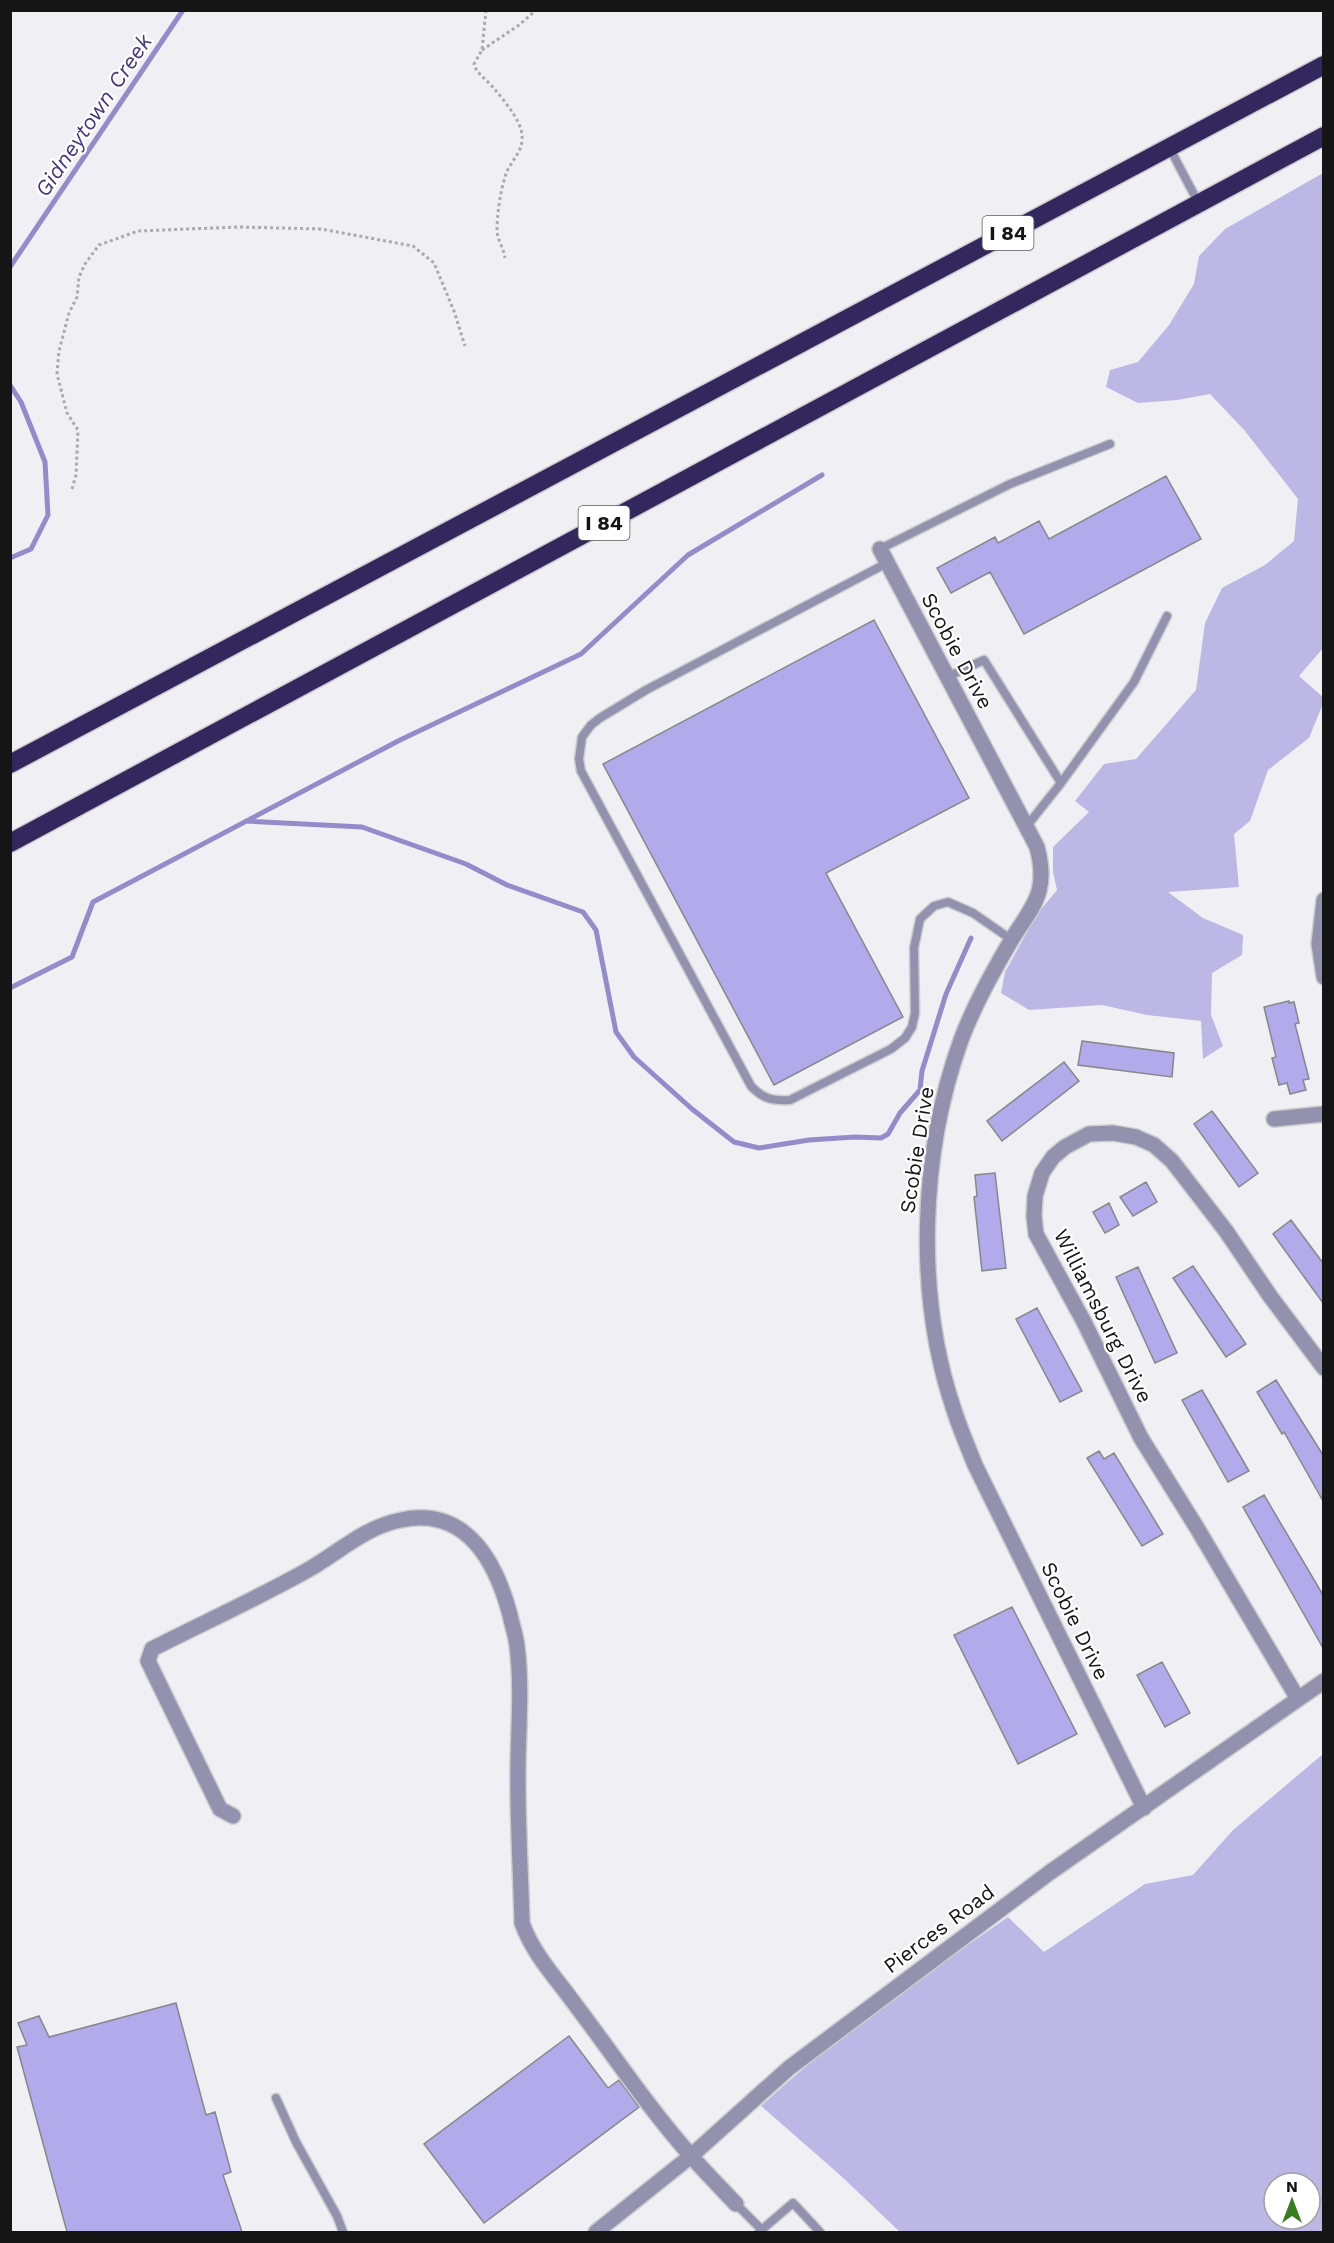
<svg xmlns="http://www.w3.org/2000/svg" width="1334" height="2243" font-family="'Work Sans',sans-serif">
<rect width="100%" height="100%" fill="#f0f0f4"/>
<path fill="#bcb7e4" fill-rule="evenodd" d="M1323,173l1,474 -25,29 24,21v7l-14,34 -41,32 -18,51 -16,13 5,53 -71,5 35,26 40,17 -1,20 -30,18 -1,42 12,31 -20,13 -2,-38 -54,-6 -45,-10 -73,5 -28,-17 4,-21 32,-58 20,-24 -4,-18v-25l36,-35 -14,-11 29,-37 32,-5 60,-69 9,-67 17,-35 43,-23 29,-24 4,-42 -53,-68 -35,-37 -33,6 -39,3 -32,-16 4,-17 28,-8 31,-37 25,-41 5,-28 26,-27z
M1323,1754v478h-423l-60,-57 -79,-69c77,-71 162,-130 247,-189l36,35 101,-68 48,-9 40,-45zM1274,2183h36v36h-36z"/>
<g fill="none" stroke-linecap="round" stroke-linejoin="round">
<path stroke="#938bca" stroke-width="5" d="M10,267l173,-257
M10,385l11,17 24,60 3,53 -17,34 -21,9
M246,821l116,6 104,37 41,21 76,27 13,18 20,102 18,25 58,52 42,33 25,6 50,-8 46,-3 26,1 7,-4 12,-21 20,-23 2,-19 24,-77 25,-56
M10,988l62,-31 21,-55 307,-162 181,-86 107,-99 134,-80"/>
</g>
<path fill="#b2aaeb" stroke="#87878b" stroke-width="1.5" d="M1166,476l35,63 -177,95 -34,-62 -39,21 -14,-25 58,-31 3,6 41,-22 10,18z
M874,620l95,178 -143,75 77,144 -129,68 -171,-321z
M1289,1001v2l5,-1 5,21 -4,1 14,55 -6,1 3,10 -16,4 -3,-11 -8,2 -7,-27 4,-1 -12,-50z
M1082,1041l92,12 -2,24 -94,-12z
M1064,1062l15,19 -77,60 -15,-20z
M1212,1111l46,62 -19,14 -45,-63z
M995,1173l11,95 -24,3 -8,-74 3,-1 -2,-21z
M1146,1182l11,20 -24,14 -13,-19z
M1109,1203l10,22 -14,8 -12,-21z
M1291,1220l32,43v40l-50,-69z
M1193,1266l53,78 -20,13 -53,-79z
M1138,1267l39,86 -22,10 -39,-86z
M1037,1308l45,83 -22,11 -44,-83z
M1276,1380l47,75v46l-39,-69 -2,2 -25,-42z
M1202,1390l47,81 -21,11 -46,-82z
M1099,1451l5,8 10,-6 49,81 -21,12 -55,-88z
M1264,1495l59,100v53l-80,-141z
M1012,1607l65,127 -59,30 -64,-129z
M1162,1662l28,51 -25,14 -28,-52z
M176,2003l30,112 9,-3 16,60 -8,3 19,57h-175l-50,-185 10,-2 -9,-22 21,-7 10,21z
M569,2036l39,52 11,-8 20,27 -155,116 -60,-79z"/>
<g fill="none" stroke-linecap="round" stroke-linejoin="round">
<g stroke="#cdcdd0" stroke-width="11">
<path id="service" d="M1169,147l29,55
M880,549l130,-65 100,-40
M887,563l-241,127 -46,28 -9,7 -9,12 -3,22 2,12 170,315c12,13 22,15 39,14l101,-51 14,-11 7,-11 3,-14 -1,-65 6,-29 14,-13 14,-4 25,11 39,27
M947,677l37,-17 77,123 -35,44
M1061,783l73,-101 33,-66
M276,2098l20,44 41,74 6,16
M736,2204l26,26
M759,2232l34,-29 27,29"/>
</g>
<g stroke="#cdcdd0" stroke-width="18">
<path id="minor" d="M880,549l157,298c4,15 6,29 2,44 -4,16 -18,33 -27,48 -19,32 -38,66 -51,101 -41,114 -46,255 -7,370 6,19 14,37 21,55l169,343
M1324,900l-5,44 5,33
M1274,1119l50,-5
M1298,1699l-101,-171 -56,-90 -57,-116 -48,-88 -2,-18 1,-20 7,-23 11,-16 12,-10 24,-13 24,-1 23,4 18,8 18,16 54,70 44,65 54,72
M233,1816l-13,-7 -72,-148 4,-12c51,-26 104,-50 154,-78 31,-17 58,-44 95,-51 65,-14 95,42 109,95 2,10 6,21 7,31 6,47 0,94 1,141 0,45 3,91 4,136 12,33 35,56 55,84 38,50 73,103 115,150 14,16 29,31 44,47
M596,2232l95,-76 98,-88 260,-195 275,-192"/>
</g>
<g stroke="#cdcdd0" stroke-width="21">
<path id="motorway" d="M10,764l1314,-699
M10,843l1314,-707"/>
</g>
<path stroke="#aaaaad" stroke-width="3" stroke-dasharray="3 3" stroke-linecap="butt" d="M486,10l-4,40 -8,14c3,9 7,11 14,18 8,8 25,29 30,40 13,27 -8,36 -13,55 -5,16 -8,38 -8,55 1,9 7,17 8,26
M482,50l37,-25 17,-15
M72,489l4,-14 2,-45 -11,-17 -10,-39 2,-23 10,-38 8,-16 2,-20 6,-13 14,-19 39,-14 101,-4 82,2 92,17 21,17 20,48 11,35"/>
<use href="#service" stroke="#9491ae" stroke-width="8"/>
<use href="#minor" stroke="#9491ae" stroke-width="15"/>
<use href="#motorway" stroke="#33285e" stroke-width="18"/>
</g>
<g text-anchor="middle" stroke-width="4.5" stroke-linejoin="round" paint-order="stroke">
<g fill="#fff" stroke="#5b5b5c" stroke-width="1.5">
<rect x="982.5" y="216" width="51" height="34" rx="4.5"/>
<rect x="578.5" y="506" width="51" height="34" rx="4.5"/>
</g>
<g font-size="20" font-weight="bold" fill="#151516">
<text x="1008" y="240">I 84</text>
<text x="604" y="530">I 84</text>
</g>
<g font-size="21" fill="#151516" stroke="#fff">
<text transform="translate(957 651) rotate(62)" y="7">Scobie Drive</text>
<text transform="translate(917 1150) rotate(-81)" y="7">Scobie Drive</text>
<text transform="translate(1103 1316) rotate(63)" y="7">Williamsburg Drive</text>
<text transform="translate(1075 1621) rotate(64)" y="7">Scobie Drive</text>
<text transform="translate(939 1929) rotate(-37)" y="7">Pierces Road</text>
</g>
<g font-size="22" font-style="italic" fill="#463682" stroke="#fff">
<text transform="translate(93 115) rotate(-56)" y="8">Gidneytown Creek</text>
</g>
</g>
<rect width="1334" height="2243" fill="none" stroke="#151516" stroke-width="24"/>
<g transform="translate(1292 2201)"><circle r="28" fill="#ffffff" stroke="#a1a1a2" stroke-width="1.5"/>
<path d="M0-4.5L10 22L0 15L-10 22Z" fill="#377e22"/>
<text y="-9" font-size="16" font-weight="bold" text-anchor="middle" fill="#151516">N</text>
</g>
</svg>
